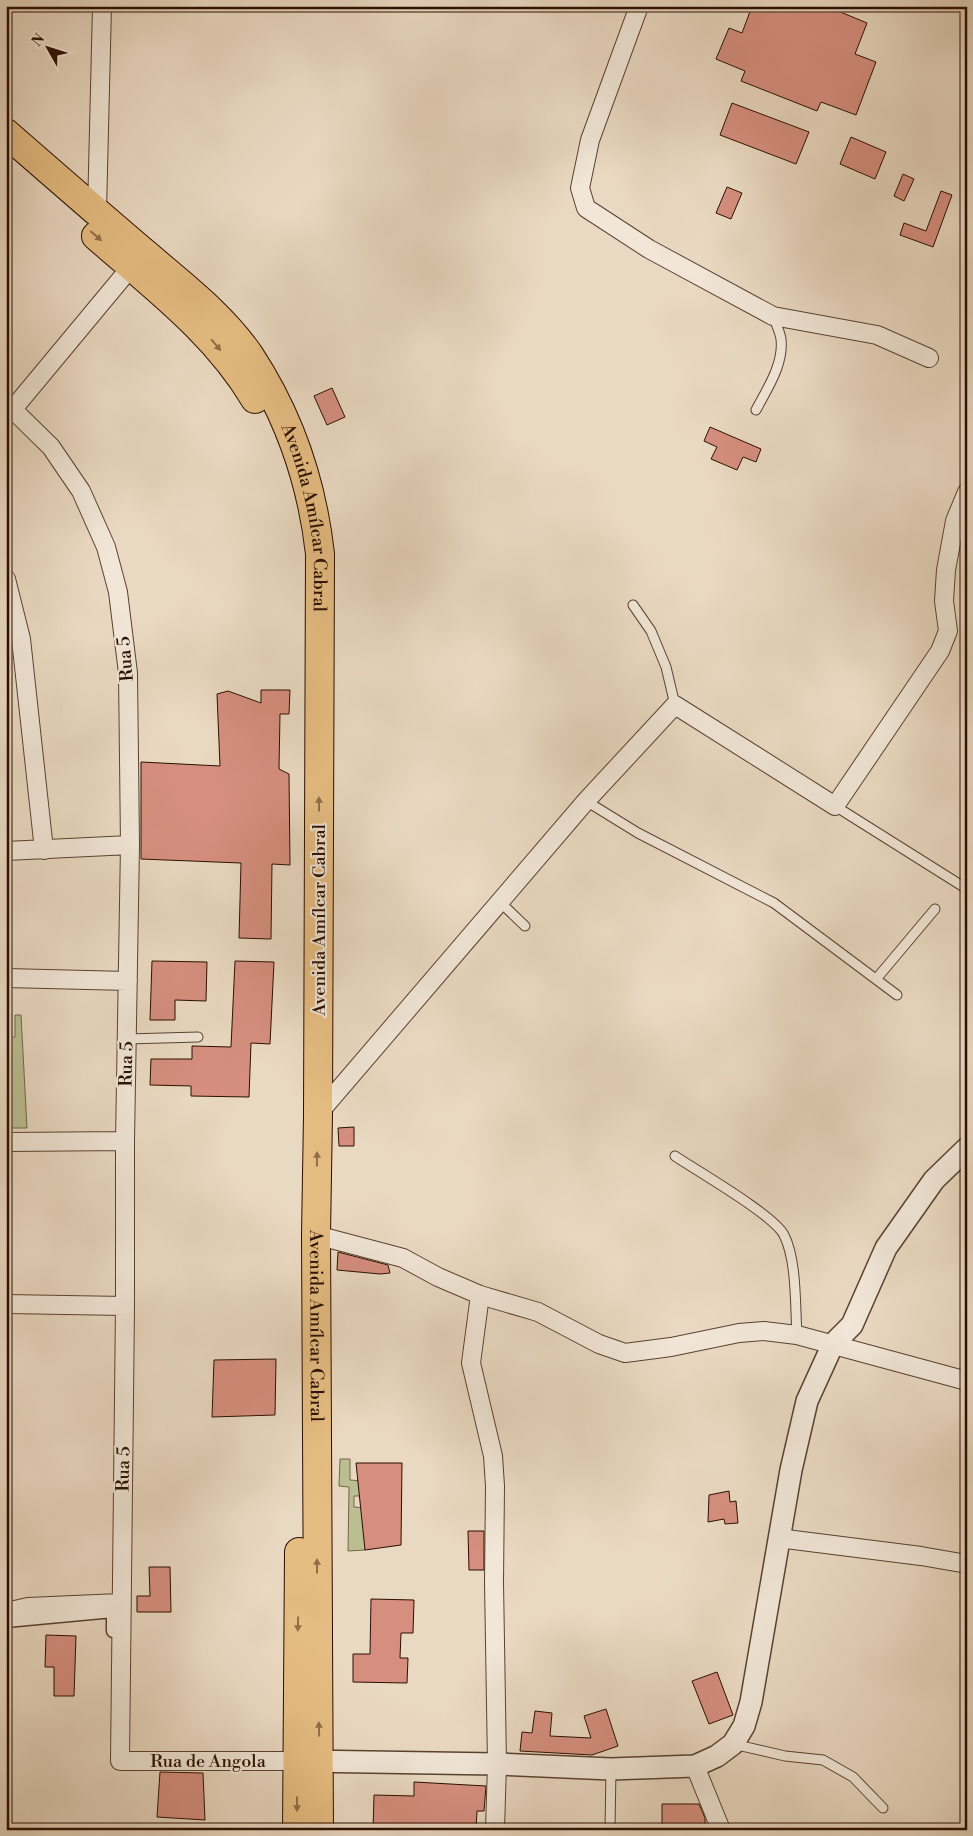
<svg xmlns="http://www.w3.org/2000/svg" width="973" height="1836" font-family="'Libre Bodoni',serif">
<rect width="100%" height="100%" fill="#ead9c2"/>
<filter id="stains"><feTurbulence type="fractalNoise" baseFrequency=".004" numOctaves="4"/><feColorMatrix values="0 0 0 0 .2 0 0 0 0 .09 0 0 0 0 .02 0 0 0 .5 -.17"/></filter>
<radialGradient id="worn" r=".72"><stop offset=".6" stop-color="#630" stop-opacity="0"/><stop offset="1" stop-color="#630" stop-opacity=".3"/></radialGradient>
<path fill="#babe91" stroke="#726648" d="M15,1015h6l6,113h-21v-91h9z
M340,1459h10v21l13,1 -1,15h-8v11l16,1 -5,42 -17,1 1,-64 -10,-1z"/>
<path fill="#d68f7f" stroke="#2a0f00" d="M752,6h74l41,17 -12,31 21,8 -20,53 -35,-13 -4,9 -76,-30 4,-10 -29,-12 13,-31 13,5z
M732,103l77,29 -13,32 -76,-29z
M851,137l35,15 -11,27 -35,-15z
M903,174l11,5 -10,22 -10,-5z
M727,187l15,6 -11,26 -15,-6z
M941,191l11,4 -19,52 -33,-12 4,-12 22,8z
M332,388l13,29 -18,8 -13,-29z
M710,427l51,22 -5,13 -13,-5 -6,13 -26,-11 6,-12 -13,-6z
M261,690h29l-1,24h-9l-1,55 10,5 1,91 -18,-1 -1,75 -32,-1 2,-75 -100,-4v-97l79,4 -3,-72 11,-3 33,12z
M152,961l55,1 -1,39 -31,-1v20h-25z
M235,961l39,1 -4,82 -19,-1 -2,54 -58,-1v-10l-41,-1 1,-26h41v-13l39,1z
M354,1127v19h-15l-1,-18z
M338,1252l50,13 2,8 -10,1 -43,-4z
M276,1359l-1,56 -63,2 2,-57z
M356,1463h46l-1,82 -36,5z
M729,1491l1,11 6,-1 2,22 -13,1 -1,-5 -16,3 1,-27z
M468,1531h16v39h-15z
M149,1567h21l1,45h-34v-16h13z
M371,1599l43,1 -1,33h-12l-1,25h8l-1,25 -54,-1v-28h17z
M46,1635l30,1 -2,60h-20v-29h-9z
M717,1672l16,43 -24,9 -17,-43z
M606,1709l12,37 -26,9 -72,-4 2,-19 10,1 3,-22 17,2 -2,23 41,2 -7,-22z
M160,1772l43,1 2,47 -48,-3z
M414,1782l72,4 -2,25h-7l-1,19h-103l1,-35 40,1z
M662,1804h37l6,14v12h-43z"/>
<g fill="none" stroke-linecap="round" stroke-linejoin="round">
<g stroke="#5a4230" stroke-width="11">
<path id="service" d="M756,410c11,-21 28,-46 25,-71 -1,-7 -5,-15 -8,-23
M633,605l18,26 15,36 9,38
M586,801l52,32 136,70 123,92
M835,806l132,83
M500,902l25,24
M877,978l58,-69
M127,1039l71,-2
M675,1156c22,15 99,59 109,79 13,26 11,70 13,100
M733,1744l52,12 38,4 30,17 30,31
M610,1830l1,-61"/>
</g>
<g stroke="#5a4230" stroke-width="15">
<path id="pedestrian" d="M6,1621l107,-10v20"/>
</g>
<g stroke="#5a4230" stroke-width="20">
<path id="minor" d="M639,6l-49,134 -10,48 6,20 63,41 124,67 104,19 52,23
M97,211l5,-205
M6,403l45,44 30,44 25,56 12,45 10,81 2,172 -5,296v165l-5,455h177
M13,409l118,-142
M6,579l15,60 23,211
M6,851l124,-6
M6,978l122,3
M318,1114l268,-313 89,-96 160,101 105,-155 8,-20 -4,-30 2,-31 9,-49 12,-29
M6,1142l119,-1
M316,1235l87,23 35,19 42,18 58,17 61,32 26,9 46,-6 68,-14 25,-2 33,4 170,46
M480,1295l-9,68 22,93 2,30 -1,96 3,182 -2,66
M6,1304l119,2
M778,1538l143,18 46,8
M6,1612l22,-5 92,-4
M695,1766l26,64"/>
</g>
<g stroke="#5a4230" stroke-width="24">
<path id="tertiary" d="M305,1761l192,3 114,5 84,-3 22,-10 16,-12 11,-18 7,-24 40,-232 16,-69 26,-57 19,-19 34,-77 48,-68 33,-32"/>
</g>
<g stroke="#2a0f00" stroke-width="30">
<g id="primary">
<path id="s1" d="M6,133c47,41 94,82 141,122 36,31 76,61 103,101 40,61 62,126 70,198l-2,560 -2,121 3,595"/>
<path d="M96,236c58,51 119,96 159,163"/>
<path d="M297,1830l2,-278"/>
</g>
</g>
<use href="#service" stroke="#f1e6d7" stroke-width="9"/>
<use href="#pedestrian" stroke="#f1e6d7" stroke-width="12"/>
<use href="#minor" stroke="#f1e6d7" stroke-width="18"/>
<use href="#tertiary" stroke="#f1e6d7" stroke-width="21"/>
<use href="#primary" stroke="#e5bc81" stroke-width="28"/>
</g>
<defs><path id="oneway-solid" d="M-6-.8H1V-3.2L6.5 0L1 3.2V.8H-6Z" transform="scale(1.25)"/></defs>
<g fill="#916e47">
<use href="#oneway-solid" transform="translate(96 236) rotate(41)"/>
<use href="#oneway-solid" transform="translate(216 345) rotate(50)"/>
<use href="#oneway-solid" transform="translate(319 804) rotate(-90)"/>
<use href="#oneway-solid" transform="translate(317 1159) rotate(-89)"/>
<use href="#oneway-solid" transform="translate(317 1566) rotate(-90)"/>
<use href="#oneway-solid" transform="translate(298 1624) rotate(91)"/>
<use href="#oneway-solid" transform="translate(319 1729) rotate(-91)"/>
<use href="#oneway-solid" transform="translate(297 1804) rotate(90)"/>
</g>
<g text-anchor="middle" stroke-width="4" stroke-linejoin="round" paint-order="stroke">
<g font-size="18" fill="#2a0f00" stroke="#f1e6d7">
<text dy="6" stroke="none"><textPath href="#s1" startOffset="505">Avenida Amílcar Cabral</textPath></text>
<text transform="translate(125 659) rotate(-95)" y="6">Rua 5</text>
<text transform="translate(319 920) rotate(-90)" y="6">Avenida Amílcar Cabral</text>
<text transform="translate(126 1064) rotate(-89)" y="6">Rua 5</text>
<text dy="6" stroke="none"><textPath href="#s1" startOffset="1315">Avenida Amílcar Cabral</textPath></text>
<text transform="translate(123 1469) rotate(-89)" y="6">Rua 5</text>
<text x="208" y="1767">Rua de Angola</text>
</g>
</g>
<rect width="973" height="1836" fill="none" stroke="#ead9c2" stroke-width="25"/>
<rect x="8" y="8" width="958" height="1821" fill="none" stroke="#2a0f00" stroke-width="2.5"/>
<rect x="12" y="12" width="948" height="1811" fill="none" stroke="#2a0f00"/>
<g transform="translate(48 48) rotate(309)" stroke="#f1e6d7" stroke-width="4" paint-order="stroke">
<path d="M0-4L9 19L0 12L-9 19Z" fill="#2a0f00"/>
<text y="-8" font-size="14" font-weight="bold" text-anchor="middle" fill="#2a0f00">N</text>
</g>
<rect width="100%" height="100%" filter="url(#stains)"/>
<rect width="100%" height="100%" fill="url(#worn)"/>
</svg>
